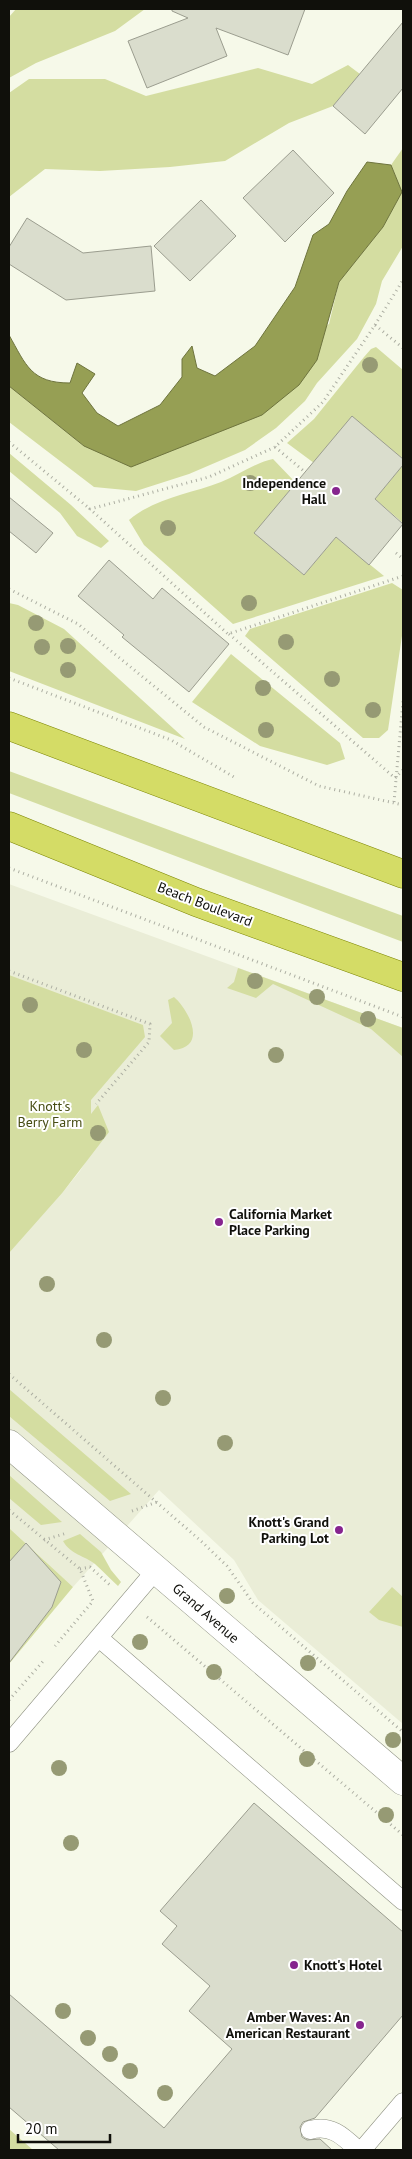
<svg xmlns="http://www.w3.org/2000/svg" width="412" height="2159" font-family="'PT Sans',sans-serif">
<rect width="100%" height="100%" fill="#f6f9e9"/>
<path fill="#eaedd7" d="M9,884l394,144v696l-145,-124 -24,-40 -75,-70 -86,97 -64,-59v-308l54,-28 17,-21 11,-18 -82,-146z"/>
<path fill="#d4dda1" d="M16,9h129l-30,22 -79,32 -27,15v-61z
M348,65l12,9 -27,32 -44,17 -64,38 -55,6 -70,4 -55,-2 -36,28v-104l20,-14h76l41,17 112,-28 54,16z
M403,148v98l-21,35 -6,23 -19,35 -40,44 -12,18 -29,27 -31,22 -56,24 -53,17 -42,-4 -85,-65v-36l75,60 245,-122 10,-42 44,-55 19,-35 -11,-27z
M376,347l27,23v89l-51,-42 -38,46 -27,-20 27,-24 50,-62 7,-8z
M9,453l62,52 38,36 -8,7 -24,-12 -17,-23 -51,-42z
M273,459l23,24 -41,50 49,42 32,-38 48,39 -151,48 -89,-79 -15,-25c26,-22 61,-26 92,-38 18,-7 33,-19 52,-23z
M403,465v58l-28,-24z
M392,583l11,7v39l-15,101 -9,8h-16l-118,-102 5,-7z
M9,603l9,2 46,24 121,110 -176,-68z
M231,654l109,89 5,16 -18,6 -67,-19 -68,-44z
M9,771l394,145v26l-394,-149z
M238,968l165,60v29l-32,-28 -98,-45 -17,14 -29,-10 7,-6z
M9,975l134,50 2,12 -54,63v14l7,-9 11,27 -46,60 -54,61z
M174,997c15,13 34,50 0,53l-14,-14 12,-13 -4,-23z
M9,1389l122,105 -21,7 -101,-85z
M9,1475l53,47 -21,3 -32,-27z
M9,1528l64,59 -64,77z
M80,1534l21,18 10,18 10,12 -3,4c-8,-7 -15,-15 -23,-22 -10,-8 -25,-10 -32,-23z
M392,1587l11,10v30l-24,-7 -10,-8z
M9,2129l24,21h-24z"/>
<path fill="#969f54" stroke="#6e743e" d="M367,162l24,3 11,27 -19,35 -44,55 -22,78 -18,25 -37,30 -131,52 -47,-21 -75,-60v-51c17,30 22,48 61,48l7,-20 18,11 -13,19 15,20 21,13 42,-21 22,-28v-18l10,-13 5,22 18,8 40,-30 40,-59 18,-52 16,-11 18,-33z"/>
<path fill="#daddcd" stroke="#9b9d8f" d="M172,9h133l-17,46 -72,-27 11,28 -80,32 -19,-47 60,-23 -16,-7z
M403,22v66l-38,46 -32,-28z
M293,150l41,43 -49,49 -42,-44z
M201,200l35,36 -46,45 -36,-35z
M27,218l56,35 68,-7 4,45 -89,9 -57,-36v-17z
M352,416l51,43v6l-28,34 28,25 -34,41 -33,-28 -32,38 -50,-42z
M9,497l44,36 -17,20 -27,-22z
M109,560l44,39 9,-11 67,56 -40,48 -67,-55 2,-2 -46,-39z
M26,1543l35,39 -9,25 -43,56v-101z
M254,1803l149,129v83l-88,103 -12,4 -3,5 2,10 5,3 13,-1 12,11h-273l-50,-43v-113l155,134 68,-79 -43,-38 21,-25 -48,-42 15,-18 -17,-15z"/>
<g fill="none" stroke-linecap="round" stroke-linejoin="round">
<g stroke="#8f9283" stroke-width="19">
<path id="service" d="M99,1638l304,263
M9,1743l147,-173
M310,2130c21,-6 33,6 48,20
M362,2150l41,-48"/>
</g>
<g stroke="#8f9283" stroke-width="29">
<path id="minor" d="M9,1444l394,337"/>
</g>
<g stroke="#7d8604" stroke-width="29">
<path id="primary" d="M9,726l394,148
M9,826l187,76 207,75"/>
</g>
<path stroke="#acaea2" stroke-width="3" stroke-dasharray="1 4" stroke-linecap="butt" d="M375,325l28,-45
M403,348l-28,-23 -52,77 -48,45 -66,30 -119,32 138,125 175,-58
M9,442l81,67
M275,447l30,25
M396,553l7,6
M9,589l69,35 126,103 115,59 84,19
M229,634l166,144 8,-8
M9,678l162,62 63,37
M394,802l9,-101
M9,868l394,149
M9,971l141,53 -1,18 -53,62
M9,1374l192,167 26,25 26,37 150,129
M9,1510l71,59 13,32 -38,45
M132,1511l25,-9
M44,1540l23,-7
M80,1569l10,-2 20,18
M147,1617l256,218
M9,1700l36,-41"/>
<use href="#service" stroke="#fff" stroke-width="18"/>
<use href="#minor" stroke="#fff" stroke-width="28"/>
<use href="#primary" stroke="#d4dc66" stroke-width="28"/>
</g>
<g fill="#969a74">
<circle cx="370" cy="365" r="8"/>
<circle cx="250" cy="483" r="8"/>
<circle cx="168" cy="528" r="8"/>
<circle cx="249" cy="603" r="8"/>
<circle cx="36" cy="623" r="8"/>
<circle cx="286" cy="642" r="8"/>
<circle cx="68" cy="646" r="8"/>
<circle cx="42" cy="647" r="8"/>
<circle cx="68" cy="670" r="8"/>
<circle cx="332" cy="679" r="8"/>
<circle cx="263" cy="688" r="8"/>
<circle cx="373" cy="710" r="8"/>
<circle cx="266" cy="730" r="8"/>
<circle cx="255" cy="981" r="8"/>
<circle cx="317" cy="997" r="8"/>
<circle cx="30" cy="1005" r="8"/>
<circle cx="368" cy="1019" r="8"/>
<circle cx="84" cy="1050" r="8"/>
<circle cx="276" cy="1055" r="8"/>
<circle cx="98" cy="1133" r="8"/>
<circle cx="47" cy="1284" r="8"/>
<circle cx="104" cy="1340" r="8"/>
<circle cx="163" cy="1398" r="8"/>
<circle cx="225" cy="1443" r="8"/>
<circle cx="227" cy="1596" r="8"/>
<circle cx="140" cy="1642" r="8"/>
<circle cx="308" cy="1663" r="8"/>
<circle cx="214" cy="1672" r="8"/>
<circle cx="393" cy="1740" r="8"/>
<circle cx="307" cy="1759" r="8"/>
<circle cx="59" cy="1768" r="8"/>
<circle cx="386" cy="1815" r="8"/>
<circle cx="71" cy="1843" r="8"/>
<circle cx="63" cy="2011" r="8"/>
<circle cx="88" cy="2038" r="8"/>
<circle cx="110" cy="2054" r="8"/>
<circle cx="130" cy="2071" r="8"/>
<circle cx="165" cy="2093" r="8"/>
</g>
<g fill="#86248e" stroke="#fff" stroke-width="2">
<circle cx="336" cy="491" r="5"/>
<circle cx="219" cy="1222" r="5"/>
<circle cx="339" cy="1530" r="5"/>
<circle cx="294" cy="1965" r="5"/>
<circle cx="360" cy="2025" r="5"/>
</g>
<g text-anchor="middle" stroke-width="4" stroke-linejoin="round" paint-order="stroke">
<g font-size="14" font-weight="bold" fill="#10100b" stroke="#fff" text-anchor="end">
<text x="326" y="488">Independence<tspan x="326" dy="16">Hall</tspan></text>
<text x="229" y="1219" text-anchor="start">California Market<tspan x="229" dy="16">Place Parking</tspan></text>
<text x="329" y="1527">Knott's Grand<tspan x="329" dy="16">Parking Lot</tspan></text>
<text x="304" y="1970" text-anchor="start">Knott's Hotel</text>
<text x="350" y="2022">Amber Waves: An<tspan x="350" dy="16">American Restaurant</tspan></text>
</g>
<g font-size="14" fill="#10100b" stroke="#fff">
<text transform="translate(205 904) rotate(21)" y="5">Beach Boulevard</text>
<text transform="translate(206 1613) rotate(41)" y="5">Grand Avenue</text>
</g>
<g font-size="14" fill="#474d14" stroke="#fff">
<text x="50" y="1111">Knott's<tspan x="50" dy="16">Berry Farm</tspan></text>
</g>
</g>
<rect width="412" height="2159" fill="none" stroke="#10100b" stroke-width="20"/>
<path d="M18 2134v8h92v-8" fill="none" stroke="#10100b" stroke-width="2.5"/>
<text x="25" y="2134" font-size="15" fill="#10100b" stroke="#ffffff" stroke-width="4" paint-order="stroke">20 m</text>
</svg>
